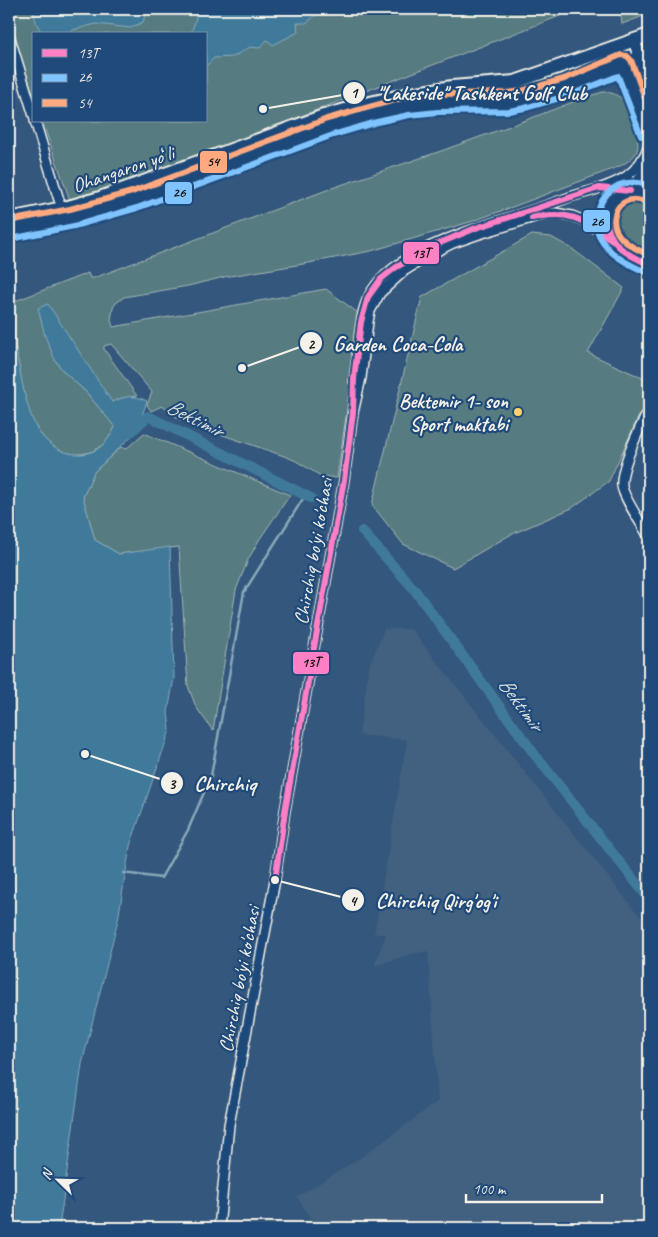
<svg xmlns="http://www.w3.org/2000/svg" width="658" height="1237" font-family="Caveat,sans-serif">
<rect width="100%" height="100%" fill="#34577d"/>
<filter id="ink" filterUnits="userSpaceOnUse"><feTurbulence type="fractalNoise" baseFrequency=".02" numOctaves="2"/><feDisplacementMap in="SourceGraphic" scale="10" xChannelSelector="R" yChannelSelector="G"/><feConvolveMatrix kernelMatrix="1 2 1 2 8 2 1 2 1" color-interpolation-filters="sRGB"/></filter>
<g filter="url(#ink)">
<path fill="#43607f" d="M384,629h27l238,299v300h-364l26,-9 -14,-22 66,-41 75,-55 -10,-150 -16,3 -38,12 12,-32h-12l33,-194 -48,-5 10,-69z"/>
<path fill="#577c81" stroke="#a6b6b4" d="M9,9h569l-471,182 -36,12 -29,-82h164v-87h-172v62l-12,-34z
M624,9h25v5l-27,10 -1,-8z
M603,92c8,0 13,2 19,7 4,7 6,14 9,22 9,23 13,33 -13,46l-103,39 -45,16 -99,29 -68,13 -79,13 -36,9 -64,11 -9,7 -2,4 -2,12 2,7 213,-38 32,24 -12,103 -9,62 -16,-2 -25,-15 -9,-4 -96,-33 -12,-5 -17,-13 -11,5 -4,-6 5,-13 -41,-48 -7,2v3l33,47 -15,2 -10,4 -57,-42 9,12 22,20 29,35c-7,15 -17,25 -34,27 -20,2 -37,-12 -46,-29 -7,-14 -11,-31 -14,-47 -5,-25 -8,-50 -11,-75l78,-30 3,6 241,-91 109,-37 80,-29 65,-25z
M636,198h7l6,2v53c-15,-8 -38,-20 -30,-40 3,-7 10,-12 17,-15z
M532,235l19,2 20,11 53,40 -36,65 61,28v13l-40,87 -37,27 -62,27 -57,33 -50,-24 -31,-39 50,-208z
M144,433l146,62 -31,45 -11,20 -12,30 -23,141 -17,-24 -8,-21 -9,-139 -60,7 -24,-14 -12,-43 11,-25 27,-25 5,2z"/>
<path fill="#417a9b" stroke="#89aaba" d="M33,9h114l-4,13 -12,6 -35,-4 -23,6 -4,4h-27l-6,-12z
M192,9h157l-17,3h-12l-14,11h-9l1,9 -25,13 -6,-5 -7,8 -10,-1 -17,10 -19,1 -8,8v-32h-15l5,-16z
M9,278c2,33 5,66 12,99 3,16 7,32 14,48 8,17 26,30 46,29 17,-1 27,-12 34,-27l-29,-35 -22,-20 -9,-12 -10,-24 -7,-28 10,-4 64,98c14,-6 21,-8 35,-1l-10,30 -43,41 -11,25 12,43 24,14 51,-7 4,131 -6,34 2,18 -40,116 -12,74 -36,144 -23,164h-50z"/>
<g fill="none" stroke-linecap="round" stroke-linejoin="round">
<path stroke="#89aaba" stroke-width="2.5" d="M123,873l38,5 27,-48 23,-54 33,-184 62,-98"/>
<path stroke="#417a9b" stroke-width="10" d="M131,432l17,-16 163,82
M362,531l52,58 121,166 114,144"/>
<g stroke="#f4f1e8" stroke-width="12">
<path id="minor" d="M9,35l25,81
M35,121l24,79
M354,382c1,-11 3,-23 4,-34 2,-17 3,-36 11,-52 22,-42 93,-63 136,-77 22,-7 44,-14 65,-22 19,-6 41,-10 57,-21 11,-8 18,-19 22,-31
M649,411c-9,15 -29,58 -27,75 1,11 21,40 27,51
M219,1228l10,-103 46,-245 10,-69 59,-331 9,-67 8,-35 7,-56 2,-11 10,-18 24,-22 29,-18 20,-10 23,-8 62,-19 17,-3 17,3 10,4 13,8 15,11"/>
</g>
<g stroke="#f4f1e8" stroke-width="15">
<path id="major" d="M634,41l15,41
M616,47l33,86
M630,191l9,-10 10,-18
M649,194c-6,-2 -13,-4 -19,-3 -20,2 -30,27 -22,43 7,14 27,25 41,30"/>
</g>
<g stroke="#f4f1e8" stroke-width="16">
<path id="highway" d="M9,219l59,-12 32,-9 224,-82 46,-13 35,-8 47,-8 63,-5 134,-47
M9,230l63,-12 63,-18 195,-73 45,-13 33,-8 29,-3 72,-1 11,-1 31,-10 98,-37"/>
</g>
<use href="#minor" stroke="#1f4a7a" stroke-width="9"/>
<use href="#major" stroke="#1f4a7a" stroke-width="11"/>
<use href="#highway" stroke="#1f4a7a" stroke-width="12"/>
<g stroke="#1f4a7a" stroke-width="10">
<path id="bus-1" d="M606,217c1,26 20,38 43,47
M532,218c38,-9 51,2 82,23
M275,880l10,-69 59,-331 9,-67 1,-35 7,-56 7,-25 13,-18 14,-11 40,-23 41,-17 123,-40 31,3"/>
</g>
<g stroke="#1f4a7a" stroke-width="10">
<path id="bus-2" d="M11,239l63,-13 63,-18 196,-73 44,-13 32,-7 29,-3 71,-1 16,-3 45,-13 48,-19 23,60
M646,272c-17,-7 -37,-17 -46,-34 -9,-19 0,-44 19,-53 10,-4 20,-3 30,0"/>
</g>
<g stroke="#1f4a7a" stroke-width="10">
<path id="bus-3" d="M646,202c-6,-2 -13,-4 -19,-1 -12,4 -16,20 -10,31 6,11 21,18 32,23
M9,221l61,-12 62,-17 195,-73 46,-13 33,-9 30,-3 72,-1 14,-2 42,-12 57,-24 6,1 4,4 18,49"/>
</g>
<use href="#bus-1" stroke="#ff80c5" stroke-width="6"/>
<use href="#bus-2" stroke="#80c4ff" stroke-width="6"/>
<use href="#bus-3" stroke="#ffa980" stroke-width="6"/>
</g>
</g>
<circle fill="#ffd166" stroke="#1f4a7a" stroke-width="2" cx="518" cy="412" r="5"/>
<g text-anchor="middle" stroke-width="4.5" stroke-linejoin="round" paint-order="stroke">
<g font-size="20" fill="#f4f1e8" stroke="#1f4a7a">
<text transform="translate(123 169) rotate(-19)" y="7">Ohangaron yoʻli</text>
<text transform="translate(313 551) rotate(-80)" y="7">Chirchiq bo'yi ko'chasi</text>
<text transform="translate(239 979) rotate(-79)" y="7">Chirchiq bo'yi ko'chasi</text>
</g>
<g font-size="20" font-weight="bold" fill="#f4f1e8" stroke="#1f4a7a" text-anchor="end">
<text x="508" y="408">Bektemir 1- son<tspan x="508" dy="23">Sport maktabi</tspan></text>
</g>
<g font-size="21" font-style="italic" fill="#d9dfdc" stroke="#1f4a7a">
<text transform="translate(195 418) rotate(27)" y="7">Bektimir</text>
<text transform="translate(521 704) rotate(54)" y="7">Bektimir</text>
</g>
</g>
<path fill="none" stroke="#f4f1e8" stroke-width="2" d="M263 109L354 93M242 368L311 343M85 754L172 783M275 880L353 900"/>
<g fill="#f4f1e8" stroke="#1f4a7a" stroke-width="2">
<circle cx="263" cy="109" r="5"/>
<circle cx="242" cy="368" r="5"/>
<circle cx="85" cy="754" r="5"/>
<circle cx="275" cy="880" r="5"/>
<circle cx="354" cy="93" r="12"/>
<circle cx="311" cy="343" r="12"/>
<circle cx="172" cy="783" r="12"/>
<circle cx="353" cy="900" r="12"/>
</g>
<g font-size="15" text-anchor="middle" font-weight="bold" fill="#111">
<text x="354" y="98">1</text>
<text x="311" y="349">2</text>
<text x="172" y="789">3</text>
<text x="353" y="906">4</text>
</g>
<g font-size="21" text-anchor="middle" font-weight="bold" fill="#f4f1e8" stroke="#1f4a7a" stroke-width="4.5" stroke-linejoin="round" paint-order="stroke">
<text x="482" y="100">"Lakeside" Tashkent Golf Club</text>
<text x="398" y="351">Garden Coca-Cola</text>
<text x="225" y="791">Chirchiq</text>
<text x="436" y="908">Chirchiq Qirg'og'i</text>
</g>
<g stroke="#1f4a7a" stroke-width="2">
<rect x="199" y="150" width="29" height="24" rx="5" fill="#ffa980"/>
<rect x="164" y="181" width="29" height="24" rx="5" fill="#80c4ff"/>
<rect x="582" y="209" width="29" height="24" rx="5" fill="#80c4ff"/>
<rect x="402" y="241" width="38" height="24" rx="5" fill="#ff80c5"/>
<rect x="292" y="651" width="38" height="24" rx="5" fill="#ff80c5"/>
</g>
<g font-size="14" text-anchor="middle" font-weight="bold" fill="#111">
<text x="213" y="166">54</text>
<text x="179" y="197">26</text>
<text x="597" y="226">26</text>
<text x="421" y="258">13Т</text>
<text x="311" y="667">13Т</text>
</g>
<rect width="658" height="1237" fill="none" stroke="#1f4a7a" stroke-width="30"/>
<rect x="15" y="15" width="628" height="1207" fill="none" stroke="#f4f1e8" stroke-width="2" filter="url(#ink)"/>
<rect x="32" y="32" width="175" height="90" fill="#1f4a7a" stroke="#748da6"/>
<rect x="42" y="49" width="25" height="8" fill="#ff80c5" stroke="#748da6"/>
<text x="78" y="58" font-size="15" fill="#f4f1e8">13Т</text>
<rect x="42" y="74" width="25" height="8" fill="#80c4ff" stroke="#748da6"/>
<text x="78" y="82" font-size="15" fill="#f4f1e8">26</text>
<rect x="42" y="99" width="25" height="8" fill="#ffa980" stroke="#748da6"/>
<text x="78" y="108" font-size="15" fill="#f4f1e8">54</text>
<g transform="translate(58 1180) rotate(293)" stroke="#1f4a7a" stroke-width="4" paint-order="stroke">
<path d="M0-4L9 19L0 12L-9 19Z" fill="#f4f1e8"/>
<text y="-8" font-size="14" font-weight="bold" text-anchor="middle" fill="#f4f1e8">N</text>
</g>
<path d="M466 1194v8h136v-8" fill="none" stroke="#f4f1e8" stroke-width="2.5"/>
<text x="473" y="1194" font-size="15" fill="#f4f1e8" stroke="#1f4a7a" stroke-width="4" paint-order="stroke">100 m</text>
</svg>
